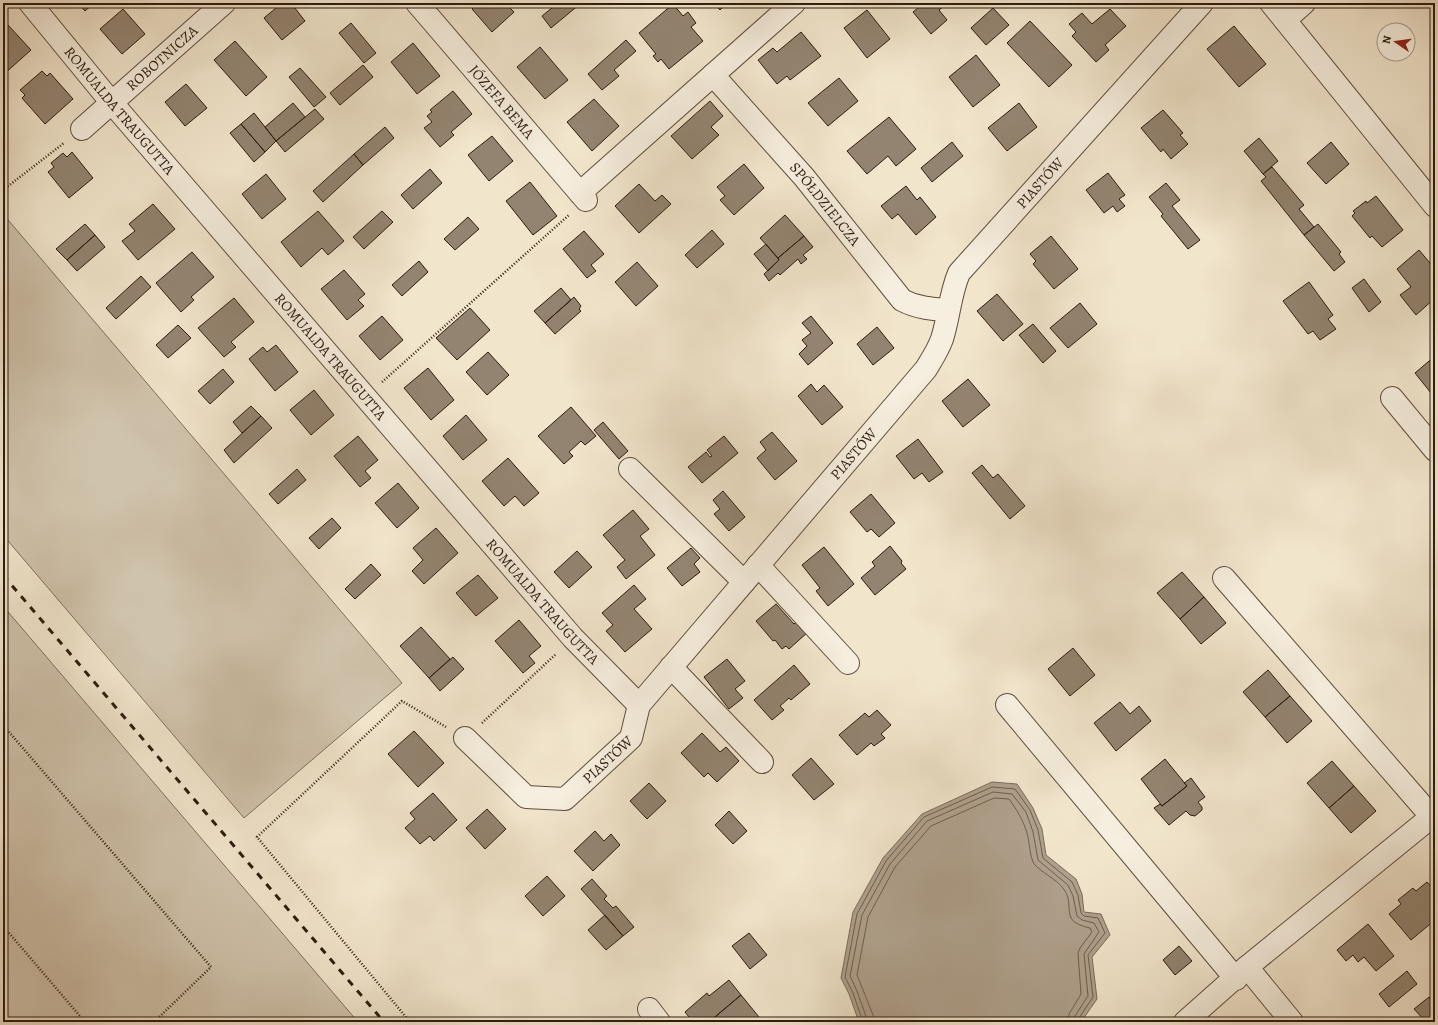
<svg xmlns="http://www.w3.org/2000/svg" width="1438" height="1025" font-family="Alegreya,serif">
<rect width="100%" height="100%" fill="#f1e5cc"/>
<filter id="stains"><feTurbulence type="fractalNoise" baseFrequency=".005" numOctaves="4"/><feColorMatrix values="0 0 0 0 .2 0 0 0 0 .09 0 0 0 0 .02 0 0 0 .5 -.17"/></filter>
<radialGradient id="worn" r=".72"><stop offset=".6" stop-color="#630" stop-opacity="0"/><stop offset="1" stop-color="#630" stop-opacity=".3"/></radialGradient>
<path fill="#d0c3ac" stroke="#7f6f5e" d="M3,214l399,469 -158,135 -241,-283z
M3,606l355,416h-355z"/>
<path fill="#afa08c" stroke="#7b6b5a" d="M992,782l25,2 16,24 9,21 4,26 30,24 6,15 2,18 17,2 9,21 -18,22 5,42 -16,23h-222l-10,-28 -8,-16 12,-66 30,-54 39,-44z"/>
<g fill="none" stroke-linecap="round" stroke-linejoin="round">
<path stroke="#6e5e4e" stroke-width="1" d="M863,1022l-10,-29 -8,-16 12,-63 29,-53 38,-44 68,-30 23,2 15,21 8,20 5,28 29,24 6,13 3,18 3,3 14,2 7,15 -17,22 5,42 -14,21v4
M868,1022l-11,-31 -7,-15 12,-61 28,-51 37,-43 66,-29 19,2 14,18 7,20 5,28 30,25 5,11 4,20 5,4 12,3 5,9 -15,22 4,42 -13,20 -1,6
M874,1022l-1,-7 -16,-40 11,-58 27,-50 36,-41 63,-28 15,1c8,11 14,21 18,34 3,10 2,21 7,31 8,9 21,14 29,24 14,18 -6,33 27,40l2,4 -12,16 -2,5 3,41 -12,20 -1,8"/>
</g>
<path fill="#938471" stroke="#2e1b0f" d="M78,3h16l-9,8z
M282,3h9l14,18 -23,19 -18,-22z
M478,3h27l9,9 -22,20 -20,-23z
M558,3l22,1 -29,24 -9,-12z
M714,3h13l-7,7z
M924,3h18l2,3 -5,4 8,10 -16,14 -18,-22z
M673,4l10,12 5,-4 8,11 -5,4 12,14 -34,28 -8,-10 -3,3 -5,-6 3,-2 -17,-21z
M993,8l16,17 -23,20 -15,-17z
M123,9l22,25 -23,20 -22,-25z
M1110,9l16,17 -21,19 4,5 -13,12 -24,-26 4,-4 -7,-8 13,-11 10,11z
M867,10l23,29 -23,19 -23,-30z
M1030,21l42,44 -23,22 -42,-44z
M351,23l25,30 -12,10 -25,-30z
M8,25l23,25 -28,25v-46z
M1234,26l32,38 -27,23 -32,-38z
M801,32l20,24 -31,24 -3,-4 -10,8 -19,-24 15,-12 4,4z
M626,40l10,11 -22,19 5,6 -17,14 -14,-16z
M235,41l32,36 -21,19 -32,-36z
M413,43l27,33 -23,18 -26,-32z
M540,47l28,33 -23,19 -28,-32z
M976,55l24,30 -27,22 -24,-30z
M363,65l10,12 -33,28 -10,-12z
M300,68l26,29 -12,10 -25,-30z
M42,71l5,5 3,-3 23,26 -28,25 -23,-26 3,-3 -5,-5z
M839,78l19,23 -30,25 -20,-23z
M186,84l21,24 -22,18 -20,-24z
M453,91l19,23 -21,18 3,3 -14,12 -16,-19 8,-6 -5,-6 5,-4 -2,-2z
M594,99l25,27 -27,25 -25,-29z
M710,101l13,15 -12,11 8,8 -27,24 -21,-23z
M293,103l12,14 -29,24 -11,-14z
M1019,103l18,24 -30,24 -19,-23z
M315,109l9,10 -39,33 -9,-11z
M1163,110l20,23 -3,2 8,9 -17,15 -8,-10 -2,3 -20,-24z
M254,113l22,28 -11,11 -24,-28z
M889,117l27,32 -20,17 -8,-10 -21,18 -20,-23z
M241,124l24,28 -11,10 -24,-29z
M385,127l9,11 -31,27 -9,-11z
M492,136l21,25 -24,20 -21,-26z
M1259,138l19,23 -15,13 -19,-23z
M952,142l11,14 -31,26 -11,-14z
M1331,142l18,22 -23,20 -19,-21z
M72,152l21,26 -24,20 -21,-26 6,-5 -3,-4 12,-10 4,4z
M354,154l9,11 -40,37 -10,-11z
M744,164l20,24 -30,27 -14,-15 5,-4 -8,-9z
M1272,167l32,38 -5,4 15,18 -10,8 -43,-54 5,-4 -3,-3z
M430,169l12,14 -29,26 -12,-14z
M1108,173l17,22 -6,4 6,7 -8,6 -4,-6 -9,7 -18,-23z
M266,174l20,25 -24,20 -20,-25z
M530,182l27,34 -24,19 -27,-34z
M1166,183l14,17 -8,6 28,34 -12,9 -27,-33 2,-2 -14,-17z
M639,184l16,17 7,-6 9,9 -32,29 -24,-27z
M906,186l11,14 3,-3 16,20 -20,18 -18,-21 -6,5 -11,-13z
M1376,196l27,34 -21,17 -10,-11 -2,2 -18,-22 3,-3 -2,-2 13,-10 1,2z
M153,204l22,25 -37,31 -16,-19 13,-10 -6,-7z
M318,211l26,30 -16,14 -6,-7 -21,19 -20,-25z
M382,211l11,11 -29,27 -11,-12z
M785,215l19,21 -26,22 -18,-20z
M468,217l11,12 -24,21 -11,-11z
M85,224l10,11 -28,25 -11,-11z
M1318,224l23,28 -2,2 6,8 -11,9 -30,-36z
M712,230l12,14 -27,24 -12,-13z
M584,231l20,23 -13,11 5,6 -9,7 -24,-29z
M95,235l10,12 -28,24 -10,-11z
M804,236l9,11 -10,8 4,4 -6,5 -3,-5 -18,16 -2,-2 -9,8 -5,-7 15,-14 -1,-2z
M1051,236l27,33 -24,20 -21,-25 3,-3 -6,-7z
M766,244l13,16 -11,11 -14,-17z
M1419,250l16,19v29l-19,17 -16,-20 11,-8 -14,-18z
M192,252l22,25 -23,20 3,3 -13,12 -25,-29z
M419,261l9,11 -26,24 -10,-11z
M637,262l21,24 -22,20 -21,-24z
M344,270l21,24 -7,6 6,6 -17,14 -26,-31z
M141,276l10,11 -35,32 -10,-11z
M1364,279l17,23 -12,10 -17,-24z
M1309,282l24,33 -5,4 8,10 -16,11 -7,-9 -5,3 -25,-33z
M561,288l10,12 -26,23 -11,-12z
M997,294l26,30 -20,17 -26,-30z
M574,297l7,9 -2,3 2,2 -26,23 -10,-11z
M234,298l20,24 -23,20 5,5 -12,10 -26,-29z
M1080,303l17,21 -29,24 -18,-20z
M470,308l20,22 -33,30 -21,-22z
M382,316l21,24 -23,20 -21,-24z
M811,316l22,27 -25,22 -9,-11 8,-8 -5,-6 9,-7 -9,-10z
M1033,324l23,27 -13,12 -24,-28z
M178,325l13,13 -23,20 -12,-13z
M877,327l17,21 -21,17 -16,-21z
M276,345l22,27 -23,19 -26,-32 14,-12 4,5z
M488,352l21,23 -22,20 -21,-23z
M1435,356v42l-20,-25z
M428,368l26,32 -23,20 -27,-32z
M223,369l11,13 -24,22 -12,-13z
M968,379l22,26 -27,22 -21,-26z
M811,384l6,8 7,-7 19,22 -21,18 -24,-29z
M314,390l20,25 -23,20 -21,-25z
M251,406l10,10 -19,17 -9,-11z
M571,407l25,29 -11,9 -4,-4 -12,11 4,4 -9,8 -26,-28z
M466,415l21,25 -24,20 -20,-24z
M261,416l11,12 -38,35 -10,-13z
M603,422l25,29 -9,8 -25,-29z
M772,432l25,29 -22,19 -18,-22 9,-8 -6,-8z
M358,436l20,24 -13,11 6,7 -11,9 -26,-31z
M724,436l14,17 -36,30 -14,-16 18,-15 4,5 2,-1 -5,-6z
M918,439l25,33 -14,10 -7,-9 -8,6 -18,-23z
M508,458l31,35 -15,13 -9,-10 -11,10 -22,-25z
M982,465l11,13 5,-4 27,32 -15,13 -38,-46z
M297,469l9,11 -28,24 -9,-10z
M398,483l21,25 -22,20 -22,-25z
M723,491l22,26 -16,14 -15,-17 6,-5 -7,-9z
M871,494l24,29 -16,14 -8,-8 -4,3 -17,-20z
M633,510l16,19 -9,7 15,19 -29,24 -9,-12 8,-7 -22,-25z
M332,518l9,10 -22,21 -10,-11z
M436,528l22,25 -34,31 -12,-13 11,-11 -10,-12z
M890,546l12,15 -1,2 5,6 -31,26 -14,-17 14,-12 -3,-4z
M824,547l30,37 -26,22 -12,-15 4,-3 -18,-23z
M691,548l9,10 -6,6 6,8 -18,14 -15,-18z
M577,551l15,16 -23,21 -15,-16z
M371,564l10,11 -26,24 -10,-10z
M1182,572l22,25 -24,22 -23,-26z
M478,575l20,23 -22,18 -20,-23z
M634,585l12,14 -12,10 18,20 -27,23 -19,-21 7,-6 -11,-12z
M1204,597l22,26 -25,21 -21,-25z
M776,604l18,20 4,-3 10,11 -19,17 -3,-3 -4,3 -7,-9 -2,1 -17,-20z
M519,620l22,26 -12,10 6,7 -12,10 -28,-32z
M421,627l29,32 -21,19 -29,-32z
M1073,648l22,27 -25,21 -22,-27z
M453,657l11,12 -24,22 -11,-13z
M727,659l18,22 -10,8 8,9 -14,11 -25,-32z
M794,665l16,19 -19,16 -2,-2 -9,8 4,4 -12,10 -18,-20z
M1268,670l22,26 -25,21 -22,-25z
M1290,696l22,25 -25,22 -22,-26z
M1120,702l10,12 9,-8 12,15 -35,30 -22,-28z
M877,710l14,15 -10,9 4,4 -11,8 -3,-3 -14,12 -18,-20 26,-22 4,4z
M414,731l30,32 -26,24 -30,-33z
M702,733l18,19 6,-5 13,14 -22,21 -9,-9 -4,4 -23,-24z
M811,758l23,26 -20,16 -22,-25z
M1165,759l22,27 -25,20 -21,-27z
M1332,761l22,25 -25,22 -22,-25z
M1191,778l14,19 -7,5 4,5v3l-7,6 -5,-1 -4,-4 -17,14 -15,-17 6,-4 2,2 25,-20 -3,-3z
M649,783l17,18 -19,18 -17,-18z
M1354,786l22,25 -25,22 -22,-25z
M433,793l24,27 -23,21 -4,-5 -10,8 -15,-16 10,-9 -5,-6z
M487,809l19,20 -21,20 -19,-21z
M729,811l18,20 -14,13 -18,-19z
M595,831l9,10 7,-7 9,11 -27,26 -19,-20z
M547,876l18,20 -22,20 -18,-20z
M592,879l15,17 -3,3 9,9 3,-2 18,21 -11,9 -42,-47z
M1427,882l8,9v29l-24,20 -22,-26 12,-10 -3,-4 15,-12 3,3z
M605,915l18,21 -17,14 -18,-20z
M1368,924l26,32 -18,15 -12,-14 -6,5 -5,-7 -7,6 -9,-11z
M749,933l18,22 -17,14 -18,-23z
M1179,946l13,15 -17,14 -12,-15z
M1407,971l10,13 -28,23 -10,-13z
M729,980l12,15 -32,27h-16l-8,-10 22,-19 2,3z
M741,995l18,22 -6,5h-44z
M1435,995v10l-5,-6z
M1429,997l6,8v17h-9l-12,-13z"/>
<g fill="none" stroke-linecap="round" stroke-linejoin="round">
<g stroke="#5f4e3e" stroke-width="24">
<g id="minor">
<path id="s1" d="M30,3l82,100 461,535 66,67"/>
<path id="s2" d="M417,3l169,197"/>
<path d="M1271,3l164,203"/>
<path d="M1285,20l19,-17"/>
<path id="s3" d="M713,75l91,102 98,123c15,8 30,9 46,10"/>
<path id="s4" d="M82,129l142,-126"/>
<path d="M580,193l214,-190"/>
<path d="M1392,398l43,52"/>
<path d="M630,469l114,113"/>
<path d="M758,565l90,98"/>
<path d="M1224,578l208,239"/>
<path d="M671,667l91,95"/>
<path d="M1007,705l229,274"/>
<path id="s5" d="M465,738l61,59 39,2 66,-61 8,-33 287,-336c6,-10 12,-19 16,-30 7,-22 8,-45 17,-66l243,-270"/>
<path d="M1247,967l45,55"/>
<path d="M649,1009l10,13"/>
<path d="M1185,1022l62,-55 188,-153"/>
</g>
</g>
<path stroke="#2e1b0f" stroke-width="2.5" stroke-dasharray="1 2" stroke-linecap="butt" d="M3,190l61,-47
M382,382l187,-167
M482,723l74,-69
M3,725l208,242 -57,55
M3,926l82,96
M410,1022l-153,-185 145,-136 44,26"/>
<use href="#minor" stroke="#f6eede" stroke-width="22"/>
<path stroke="#2e1b0f" stroke-width="3" stroke-dasharray="7 7" stroke-linecap="butt" d="M3,575l381,447"/>
</g>
<g text-anchor="middle" stroke-width="3" stroke-linejoin="round" paint-order="stroke">
<g font-size="15" fill="#2e1b0f" stroke="#f6eede">
<text dy="5" stroke="none"><textPath href="#s4" startOffset="107">ROBOTNICZA</textPath></text>
<text dy="5" stroke="none"><textPath href="#s2" startOffset="130">JÓZEFA BEMA</textPath></text>
<text dy="5" stroke="none"><textPath href="#s1" startOffset="140">ROMUALDA TRAUGUTTA</textPath></text>
<text dy="5" stroke="none"><textPath href="#s5" startOffset="913">PIASTÓW</textPath></text>
<text dy="5" stroke="none"><textPath href="#s3" startOffset="171">SPÓŁDZIELCZA</textPath></text>
<text dy="5" stroke="none"><textPath href="#s1" startOffset="464">ROMUALDA TRAUGUTTA</textPath></text>
<text dy="5" stroke="none"><textPath href="#s5" startOffset="578">PIASTÓW</textPath></text>
<text dy="5" stroke="none"><textPath href="#s1" startOffset="788">ROMUALDA TRAUGUTTA</textPath></text>
<text dy="5" stroke="none"><textPath href="#s5" startOffset="182">PIASTÓW</textPath></text>
</g>
</g>
<rect width="1438" height="1025" fill="none" stroke="#f1e5cc" stroke-width="16"/>
<rect x="4" y="4" width="1430" height="1017" fill="none" stroke="#2e1b0f" stroke-width="2"/>
<rect x="8" y="8" width="1422" height="1009" fill="none" stroke="#2e1b0f"/>
<g transform="translate(1396 42) rotate(283)"><circle r="19" fill="#f6eede" stroke="#a69a8b"/>
<path d="M0-3L7 15L0 10L-7 15Z" fill="#8f2418"/>
<text y="-6" font-size="11" font-weight="bold" text-anchor="middle" fill="#2e1b0f">N</text>
</g>
<rect width="100%" height="100%" filter="url(#stains)"/>
<rect width="100%" height="100%" fill="url(#worn)"/>
</svg>
